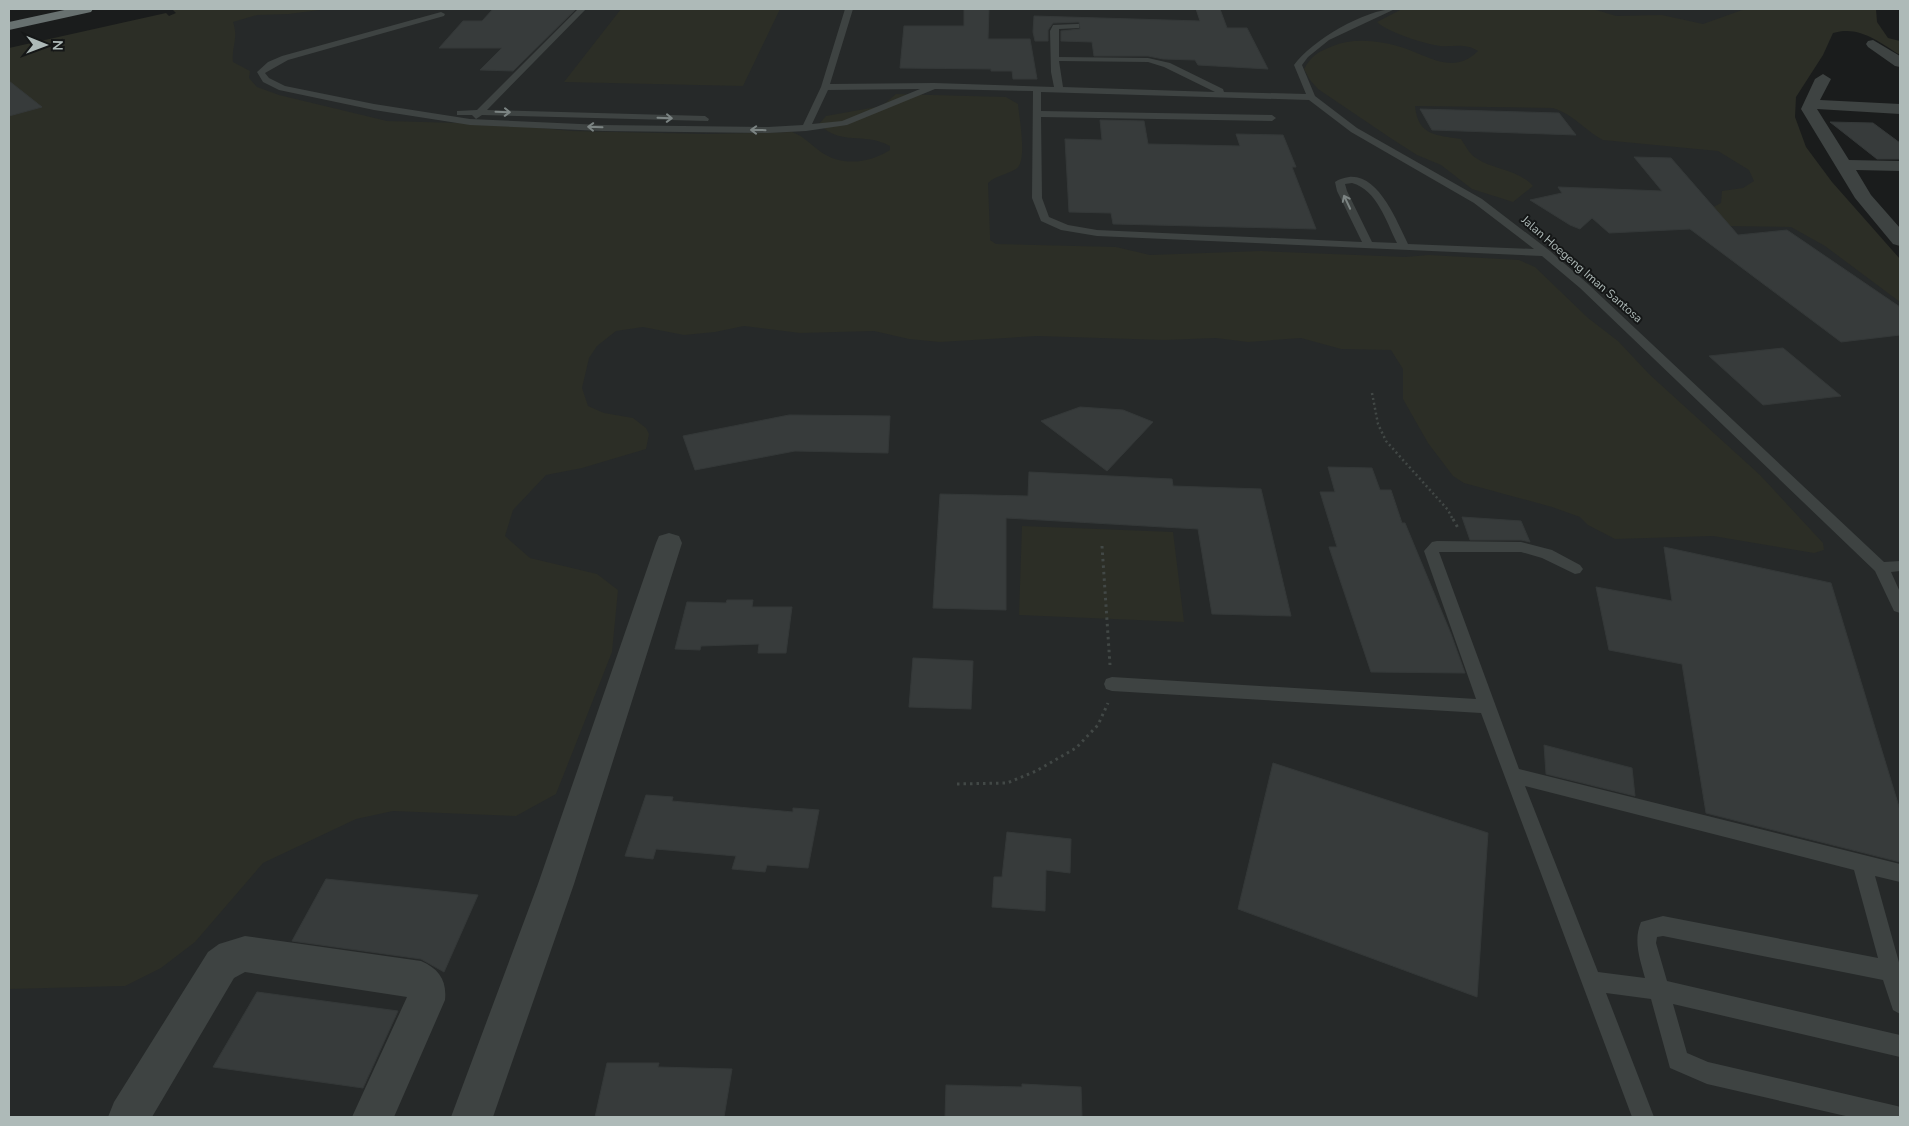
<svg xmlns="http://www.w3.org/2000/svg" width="1909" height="1126" font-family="'Nunito Sans',sans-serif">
<rect width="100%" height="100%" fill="#1a1c1c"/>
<path fill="#262929" d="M187,9h1639l-41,65 -4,69 119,136v838h-1891v-928z"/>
<path fill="#2c2e26" d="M172,9h155l-38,5 -32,1 -24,7c6,17 -2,25 0,40l17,9 -1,7 8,9 22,8 108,26 109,3 76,7 134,3 86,-2c13,5 18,12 29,20 21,15 49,11 69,-2v-4c-28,-15 -48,1 -71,-22l7,-8 56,-10 14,-12 110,3 12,7c1,13 10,58 -2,65 -10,6 -19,6 -28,14l2,52v5l6,4 120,3 34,8 111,-4 144,6 24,-2 90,5 16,7 53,51 30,23 31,33 111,101 63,68 1,7 -10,3 -101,-17 -98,3 -27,-14 -8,-8 -28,-10 -88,-24 -11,-7 -25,-33 -25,-44v-30l-12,-19 -50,-1 -40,-11 -53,4 -32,-4 -52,2 -127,-4 -97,6 -31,-3 -35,-8 -74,2 -56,-7 -29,6 -31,3 -41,-8 -27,4 -19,15 -8,12 -7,30 6,18 16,7 29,5 13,10 3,6 -3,15 -64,19 -36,7 -33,35 -8,26 25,22 67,16 21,16 -6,62 -56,142 -40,22 -123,-5 -37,8 -93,44 -68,79 -34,26 -36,18 -116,3v-941l157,-35 3,3 7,-3z
M621,9h159l-37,77 -179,-4z
M1402,9h191l23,7 46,-1 41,9 42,-15h131l1,13 11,16 12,3v14c-21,-13 -41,-30 -67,-22l-10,22 -27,42 -1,20 11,30 26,35 68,77v43l-75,-56 -34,-19 -68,-1 -21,-13 19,-10 1,-12 21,-3 11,-7 -5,-11 -31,-19 -115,-11c-20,-11 -27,-24 -50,-32l-138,-2c3,30 21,29 46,33 4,6 9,16 15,19 17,12 42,11 57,28l-20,16 -41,-13 -31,-24 -24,-10 -25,-16 -74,-50 -8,-9 -6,-11c7,-13 15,-18 29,-23 22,-9 48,-5 71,2 26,9 50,27 74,3 -13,-8 -24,-4 -38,-5 -15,-2 -53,-14 -63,-24z
M1022,526l151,6 11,90 -165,-7z"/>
<path fill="#373b3b" stroke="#343838" d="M493,9h83l-63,62 -33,-1 22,-22h-63l24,-27h19z
M964,9h25l-1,30h42l7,40h-24l-1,-8h-21v-2l-91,-1 4,-42h60z
M1196,9h24l7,19h20l21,41 -70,-4 -3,-5 -32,-1 -15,-3h-54l-2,-14 -31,-1v-10l19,-2 -1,-7 -26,1 -5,7v11h-13l-2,-9 1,-16 166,5z
M9,81l33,26 -33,9z
M1420,109l139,4 17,22 -144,-5z
M1100,120l44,1 4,23 92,2 -4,-12 47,1 13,32h-4l24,62 -203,-5 -2,-11 -42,-1 -4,-73 37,1z
M1830,122l43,1 27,20v16h-23z
M1634,157l37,1 67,77 49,-5 113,77v28l-59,7 -151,-113 -81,4 -17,-15 -12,11 -10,-4 -40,-25 32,-7 -4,-6 104,4z
M1783,348l58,48 -78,9 -54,-49z
M1080,407l43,3 30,12 -46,49 -66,-50z
M789,415l101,1 -2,37 -93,-2 -100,19 -12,-34z
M1328,467l44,1 8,22h11l11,33h3l46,111 14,39 -94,-1 -42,-125h8l-17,-55h15z
M1029,472l143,7 1,7 88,3 30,127 -79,-2 -14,-85 -192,-11v92l-73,-2 7,-114 88,2z
M1462,517l59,4 9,21 -9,-2h-51z
M1664,547l167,36 69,227v52l-194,-49 -24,-149 -73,-14 -13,-63 76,14z
M727,600h26l-1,7h40l-6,46h-28l1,-9 -58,2 -1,4 -25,-1 12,-47 39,1z
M913,658l60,3 -2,48 -62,-2z
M1544,745l88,23 3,28 -89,-22z
M1273,763l215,70 -11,164 -239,-88z
M646,795l27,2 -1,4 121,11v-4l26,2 -11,58 -41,-3 -2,7 -33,-3 4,-13 -80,-7 -3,10 -28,-3z
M1007,832l64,7 -1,34 -24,-3 -1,41 -53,-4 2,-30h8z
M326,879l152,16 -34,77 -23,-13 -129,-18z
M257,992l141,19 -35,77 -150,-21z
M607,1063h52l-1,4 74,2 -8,48h-129z
M1022,1084l59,3 1,30h-137l1,-32 76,2z"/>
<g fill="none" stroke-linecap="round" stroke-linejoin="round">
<path stroke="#424846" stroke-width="2.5" stroke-dasharray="2 3" stroke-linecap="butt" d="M1372,393l6,31 8,17 62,69 5,10"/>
<path stroke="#424846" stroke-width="3" stroke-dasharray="2.5 4" stroke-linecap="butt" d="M1453,519l5,9
M1102,546l8,119
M957,784l50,-1 29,-12 40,-23 22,-23 10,-22"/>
<path fill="#3e4342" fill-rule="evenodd" d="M578,9h8l-99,101 218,6 4,3 -1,2 -226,-6 -6,4 -4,-4h-15v-4l20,-1z
M845,9h8l-23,75 104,-1 120,4 -3,-15 -1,-41 3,-6 23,-1h3v4l-20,1v28l89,1 22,5 53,26 1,3 82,2 -12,-29c17,-24 71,-56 101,-56l-66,31 -21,17 -6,8 13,31 42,32 125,71 68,52 38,33 296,278 16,-1v10l-9,1 9,20v21l-6,-2 -19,-40 -295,-283 -38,-32 -445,-20 -36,-6 -20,-9 -9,-23 1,-107 -98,-2 -88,36 -41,6 -38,2 -166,-2 -132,-6 -96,-15 -95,-20 -16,-8 -6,-10 11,-10 14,-6 159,-44 4,2 -1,2 -156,44 -23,13 4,5 16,8 89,18 96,15 132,6 166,2 35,-2 18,-38zM1059,61l89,1 16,5 51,25 -152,-5zM920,89l-78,32 -30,3 16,-34zM1041,92l268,8 42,32 123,71 60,46 -126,-5c-11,-22 -29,-70 -59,-67 -5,1 -10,2 -14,5l2,9 25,51 -265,-12 -29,-5 -19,-8 -7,-19 -1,-81 231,4 4,-3 -4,-3 -231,-4zM1352,183c25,7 34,38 45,60l-25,-1 -25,-51 -2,-7z
M1437,541l84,1 31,8 28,15 3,4 -3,4 -5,1 -33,-16 -21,-6h-82l80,217 381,95v18l-25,-6 25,90v48l-7,-4 -10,-30 -220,-44 -6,1 -1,6 11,38 233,54v22l-227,-53 14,49 21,9 189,44 3,1v10h-50l-143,-33 -37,-16 -19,-69 -45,-6 48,124h-22l-151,-404 -369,-22 -6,-2 -2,-5 2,-5 6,-2 364,22 -52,-148 8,-9zM1525,786l329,84 24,88 -215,-42 -22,6c-8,19 -1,37 4,56l-47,-6z"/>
<path fill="#3e4342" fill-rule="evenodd" d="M1873,40l27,16v11l-5,-1 -27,-19 -2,-3 2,-3z
M1823,74l8,5 -11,21 80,4v10l-83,-5 32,51 51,1v10l-44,-1 15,25 29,33v18l-7,-2 -38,-46 -54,-89 14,-30z
M669,533l10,3 3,7 -108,341 -81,233h-42l87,-233 118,-341 3,-7z
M245,936l176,25c18,8 26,19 24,39l-51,117h-42l55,-120 -162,-25 -11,6 -82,139h-44l6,-15 94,-150 11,-8z"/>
<path fill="#687170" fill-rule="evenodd" d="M69,9h24l-2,3 -82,18v-8z"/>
</g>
<defs><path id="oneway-shaft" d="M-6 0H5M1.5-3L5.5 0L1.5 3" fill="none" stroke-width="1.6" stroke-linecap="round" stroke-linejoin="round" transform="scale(1.25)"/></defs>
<g stroke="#7c8483">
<use href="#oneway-shaft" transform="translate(503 112) rotate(2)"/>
<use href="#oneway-shaft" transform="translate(665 118) rotate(2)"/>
<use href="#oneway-shaft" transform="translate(595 127) rotate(-178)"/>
<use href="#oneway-shaft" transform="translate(758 130) rotate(-179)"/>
<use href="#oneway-shaft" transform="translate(1347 202) rotate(-115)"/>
</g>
<g text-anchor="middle" stroke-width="4" stroke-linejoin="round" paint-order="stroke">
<g font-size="12" fill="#aebab8" stroke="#151717">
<text transform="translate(1582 269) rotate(41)" y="4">Jalan Hoegeng Iman Santosa</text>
</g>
</g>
<rect width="1909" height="1126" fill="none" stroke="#aebab8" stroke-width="20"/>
<g transform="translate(45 45) rotate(91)" stroke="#151717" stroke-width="4" paint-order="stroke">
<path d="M0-4L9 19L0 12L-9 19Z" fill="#aebab8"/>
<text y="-8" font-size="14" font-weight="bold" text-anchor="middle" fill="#aebab8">N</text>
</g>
</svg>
